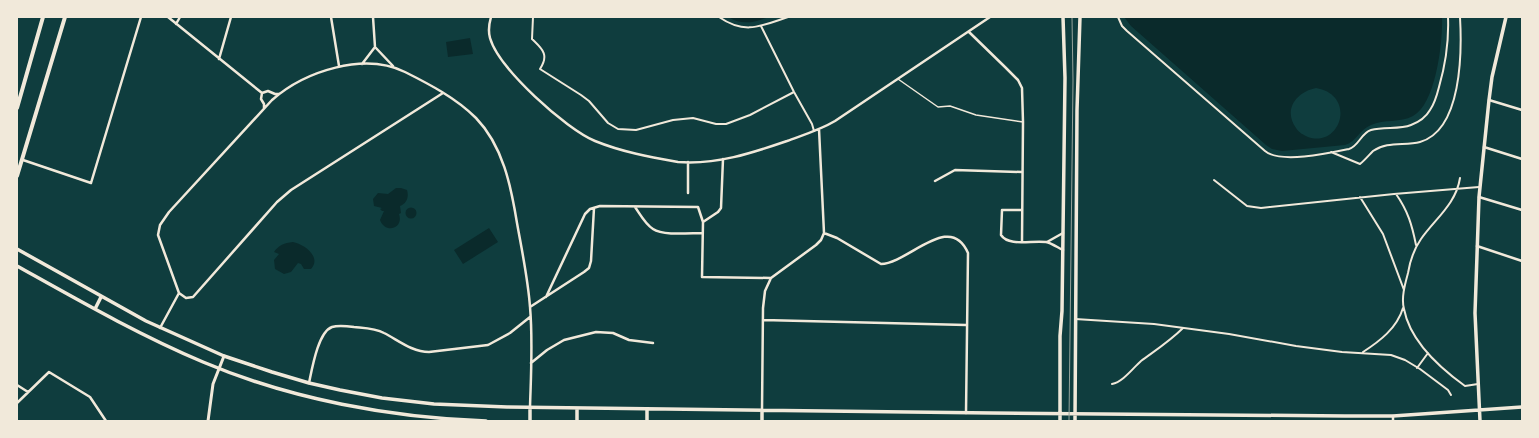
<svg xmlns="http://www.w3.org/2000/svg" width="1539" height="438" font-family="Jost,sans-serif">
<rect width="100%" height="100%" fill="#0f3d3e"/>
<path fill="#0a2a2b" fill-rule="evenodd" d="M728,17h41c-15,5 -26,9 -41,0z
M1124,17h318c1,24 -6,87 -29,99 -13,7 -29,3 -42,9 -11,4 -15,17 -26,20l-63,6 -10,-2 -6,-4 -135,-119zM1316,88c41,7 25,60 -8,49 -4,-2 -9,-4 -12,-9 -13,-18 0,-36 20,-40z
M470,38l3,16 -25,3 -2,-15z
M396,188h5l6,2c2,7 0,13 -7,16l1,7 -2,1c5,15 -14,20 -19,6l4,-9h-2l-2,-2 2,-1 -8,-2 -1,-7 5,-6 10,1z
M405.5 213a5.5 5.5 0 1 1 11 0a5.5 5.5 0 1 1-11 0Z
M489,228l9,14 -35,22 -9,-14z
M293,242c11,2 29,15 18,27h-7l-3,-5 -3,-1 -7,9 -7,2 -9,-5 -1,-9 5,-6 -5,-2c5,-7 10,-9 19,-10z"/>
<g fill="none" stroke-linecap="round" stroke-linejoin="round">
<path stroke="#f1e9da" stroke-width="1.5" d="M898,79l40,28 12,-1 26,9 47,7"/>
<path stroke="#f1e9da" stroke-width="2" d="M533,17l-1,22c9,9 18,15 8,30l41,26 8,6 19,22 10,6 18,1 37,-10 20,-2 23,6h10l24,-9 44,-23
M719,17c26,18 42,9 69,0
M1118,17l4,9 5,5 138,120c15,13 65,2 84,-2 10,-3 12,-16 22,-19 13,-4 28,0 40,-5 8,-3 15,-8 19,-15 5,-7 7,-15 9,-23 7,-24 10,-45 9,-70
M761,26l33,66 18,32 2,7
M1331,152l29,12c5,-4 9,-9 13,-13 14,-10 32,-5 47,-9 42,-12 42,-90 40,-125
M1460,178c-4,26 -25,41 -39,61 -7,10 -11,22 -13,34 -3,11 -7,25 -4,36 6,32 36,59 61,77l13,-2
M1214,180l33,26 14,2 133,-14 85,-7
M1396,194c12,17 16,31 20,51
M1360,197l23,37 21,56
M1075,319l79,5 75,10 67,12 46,6 49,3 14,5 15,9 28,21 3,5
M1363,352c17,-11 34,-24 40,-44
M1417,368l11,-15
M1112,384c11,-2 21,-16 29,-23 15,-11 29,-20 42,-33"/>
<path stroke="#f1e9da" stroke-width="2.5" d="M168,17l94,76
M331,17l8,49
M373,17l2,30 18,19
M491,17c-2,7 -3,14 -1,21 9,31 76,91 105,103 27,11 55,16 83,21 38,3 74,-9 109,-21 16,-6 33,-11 48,-20l155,-104
M176,24l4,-7
M969,32l37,36 12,12 4,8 1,34 -1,120
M219,59l12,-42
M362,64l13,-17
M1489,100l33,10
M264,108v-4l-3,-5 1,-6 6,-2 7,3h4
M1484,147l38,12
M23,160l68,23 50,-166
M688,162v31
M935,181l20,-11 67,2
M1479,197l43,13
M635,207c5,7 10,17 18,22 10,7 37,4 49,4
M1022,210h-20l-1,25c8,12 31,5 45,7 5,1 11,5 17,8
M703,222l15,-10 3,-4 2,-49
M824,233l13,5 44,26c28,-1 69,-53 87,-11l-2,160
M1047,242l16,-9
M1477,246l45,15
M179,293l7,5 7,-1 84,-95 14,-12 152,-97
M546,297l39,-83 5,-5 10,-3 98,1 5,15 -1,55 69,1
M530,307l54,-35 5,-4 2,-7 3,-53
M763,320l203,5
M160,328l19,-35 -21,-58 2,-10 9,-13 103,-112c33,-29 92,-48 133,-28 24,12 51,26 71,46 27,28 35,68 41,105 5,28 11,56 13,84 3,33 1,67 0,100
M531,363l16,-13 17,-10 32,-8 17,1 16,7 24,3
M309,383c3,-14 9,-51 23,-56 6,-2 15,-1 22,0 9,1 21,1 30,6 14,7 28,19 45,19l59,-7 22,-12 20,-16
M17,385l11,7
M17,403l32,-31 41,25 16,24
M762,410l1,-102 2,-17 6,-13 45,-33 5,-5 3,-7 -5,-104
M1393,421v-5"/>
<path stroke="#f1e9da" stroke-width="3" d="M208,421l5,-37 11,-28"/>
<path stroke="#f1e9da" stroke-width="3.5" d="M17,249l129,72 78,35 48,16 37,11 31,7 42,8 52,6 73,3 485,6 353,3h48l129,-9
M17,266c61,34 122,69 186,96 87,37 189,56 283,59
M95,309l6,-12
M530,421v-14
M577,421v-13
M647,421v-12
M762,421v-11
M1060,421v-85l2,-25 3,-233 -2,-61
M1075,421l2,-311 3,-93
M1480,421l-5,-108 4,-116 10,-97 3,-23 14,-60"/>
<path stroke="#f1e9da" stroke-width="4" d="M17,108l26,-91
M17,176l48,-159"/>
<path stroke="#97a49c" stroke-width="1" d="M1069,421l4,-341 -1,-63"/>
</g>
<rect width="1539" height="438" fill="none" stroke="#f1e9da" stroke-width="36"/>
</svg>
